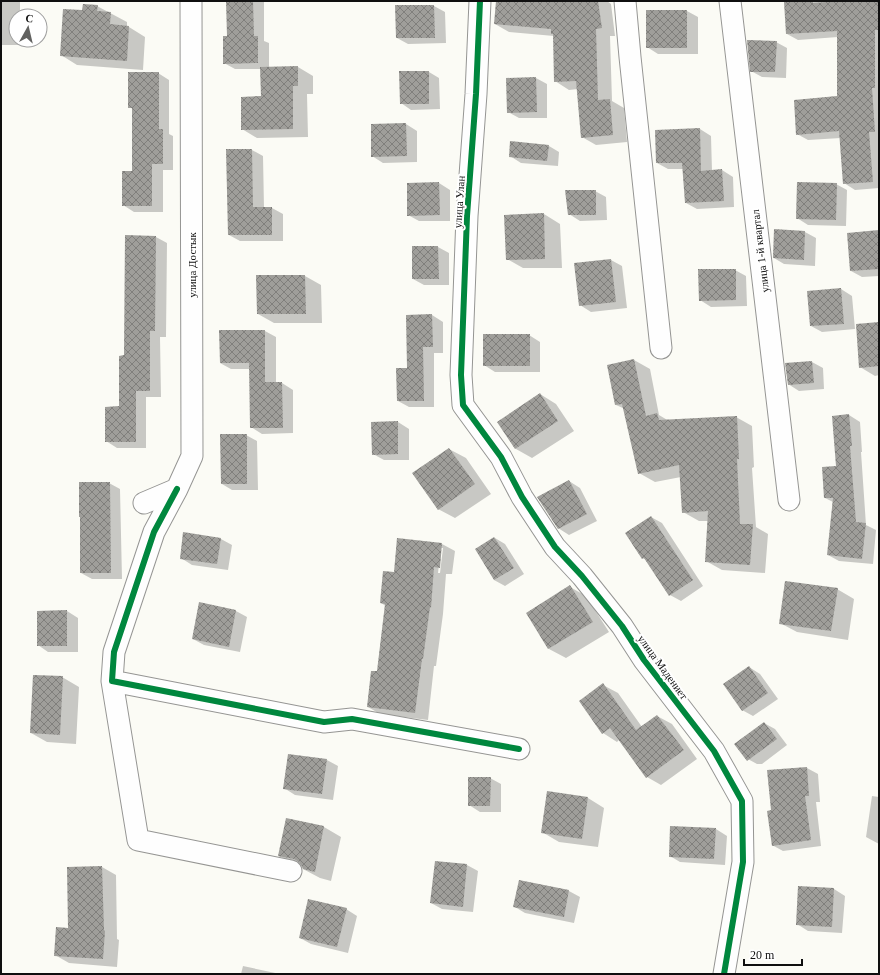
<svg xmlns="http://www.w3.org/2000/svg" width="880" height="975" font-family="Georgia,serif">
<defs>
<pattern id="building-cross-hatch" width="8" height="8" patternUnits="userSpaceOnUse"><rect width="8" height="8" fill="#9f9e9a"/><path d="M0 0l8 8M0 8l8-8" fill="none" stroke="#807f7c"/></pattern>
</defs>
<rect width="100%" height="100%" fill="#fbfbf5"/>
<path fill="#0003" fill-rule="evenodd" d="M1,1h19v9l3,1v5h-7v24h7v5h-22z
M227,1h37v40l5,2v25l29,-1 15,9v18h-6l1,43 -51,1 -15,-9 20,-32 -1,-28h-26l-11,-6 4,-26z
M497,1h110l4,3 4,32h-5l2,65 12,7 3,34 -31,3 -14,-8 -4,-48 -9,1 -14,-9 -1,-45 -45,-4 -14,-8z
M785,1h46v2l22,-2h26v187l-24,2 -11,-7 -3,-45 -33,2 -11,-6 41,-37v-60l-40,3 -11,-6z
M97,6l30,16v5h2l16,10 -2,33 -66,-5 -16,-10 22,-44z
M396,6h38l11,6 1,31 -38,1 -11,-6z
M687,11l11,6v37h-40l-11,-7z
M776,42l11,6 -1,30 -24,-1 -11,-6z
M429,72l10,6 1,31 -29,1 -10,-7z
M158,73l11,7v54l4,2v34h-10v42h-29l-11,-7 10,-33v-63l-4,-2z
M536,78l11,6v34h-28l-11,-6z
M406,124l11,7v31l-34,1 -11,-7z
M700,129l11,7 1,35 10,-1 11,7 1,30 -37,2 -11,-6 -2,-34h-16l-11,-6z
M549,146l10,6 -1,14 -37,-3 -11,-7z
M252,150l11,6 1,52h8l11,6v27h-43l-11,-6z
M439,183l11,7v31h-31l-11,-6v-31z
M836,184l11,6 -1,36 -38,-1 -11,-7z
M595,191l11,6 1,23 -27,1 -11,-7z
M544,214l16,10 2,44h-39l-16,-9z
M774,230l31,2 11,6 -1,28 -31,-2 -10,-6z
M879,231v45l-17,1 -11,-6z
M156,237l11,6 -1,94h-6l1,60h-15v51h-29l-11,-7 14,-34z
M413,247h25l11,6v32h-25l-11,-6z
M611,260l11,6 5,42 -36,4 -11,-7z
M735,270l11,6 1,30 -36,1 -11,-7z
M305,276l16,9 1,38h-48l-16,-9z
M841,289l11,7 3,33 -33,3 -11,-6z
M432,315l11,7v31h-9v54h-25l-11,-6 10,-32 -1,-53z
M879,323v52l-4,1 -15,-9z
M265,331l11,6v46h6l11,7v43l-31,1 -11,-7v-58h-20l-11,-6z
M529,335l11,7v30h-45l-11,-7z
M634,360l16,9 9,46 10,6 67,-4 16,9 2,41 -2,1 4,59 12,7 -3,39 -43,-3 -16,-9 3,-40h-10l-16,-9 -2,-35 -26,5 -16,-9 -14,-64 -9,-4z
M812,362l11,6 1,21 -25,2 -11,-7z
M540,394l16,10 18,27 -42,27 -16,-9 -18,-27z
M849,415l11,7 2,30h-1l5,73 10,5 -3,34 -34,-3 -11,-6 5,-53 -8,-4 12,-31z
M398,422l11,7v31h-25l-11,-6z
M246,435l11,6 1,49h-26l-10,-6z
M449,449l17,9 25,36 -36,24 -17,-9z
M569,481l11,7 17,33 -28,14 -11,-7z
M109,483l11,6 2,90h-30l-11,-6z
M651,517l11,6 41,63 -22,15 -11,-6 -24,-35 -3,-2z
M495,538l10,6 19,30 -19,12 -11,-6z
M221,539l11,6 -4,25 -36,-5 -11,-7z
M398,539l44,5 13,7 -3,23h-6l-3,40 -7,52h-2l-6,54 -48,-6 -12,-7 10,-35 8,-66 -5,-3 14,-30zM441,548h2l-3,25h-2z
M570,587l16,9 23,36 -43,26 -17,-9 -22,-36z
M837,589l17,10 -6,41 -51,-8 -17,-9z
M67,611l11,7v34h-30l-10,-7z
M236,611l11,6 -7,35 -36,-7 -11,-6z
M749,667l11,7 18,25 -25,17 -11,-6z
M62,677l17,10 -3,57 -29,-2 -16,-9z
M603,685l15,8 24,34 15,-11 15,8 25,35 -36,26 -14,-8 -28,-37 -2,2 -14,-9z
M764,723l11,6 12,16 -25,19h-5l-11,-6z
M327,760l11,6 -5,34 -38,-5 -11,-7z
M807,768l11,6 2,28h-4l5,44 -38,5 -11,-6v-34z
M490,778l11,6v28h-21l-11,-7z
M872,796l7,1v47l-13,-7z
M588,798l16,10 -6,39 -39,-5 -17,-10z
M287,820l37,7 17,10 -10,44 -11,-3 -17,-9v-2l-7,-2 -17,-9z
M716,829l11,7 -2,29 -45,-3 -10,-6z
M467,865l11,6 -5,41 -31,-3 -11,-6z
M102,867l14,8 1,64 2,1 -2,27 -48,-4 -14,-8 14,-26 -1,-61z
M520,881l49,10 11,6 -6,26 -49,-10 -10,-6z
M834,889l11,7 -3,37 -34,-2 -11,-7z
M346,909l11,7 -9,37 -37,-9 -11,-6z
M243,966l37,8h-39z"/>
<path fill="url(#building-cross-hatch)" d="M226,1h27l1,35h4v27l-35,1v-28h4z
M496,1h102l4,27 -6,1 2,71 12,-1 3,36 -32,3 -5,-57 -22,1 -1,-48h-2v-5l-57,-5z
M802,1h11v2l27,-2h39v29h-4v58h-3l3,44h-6l4,50 -30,2 -4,-53 -43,4 -2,-35 43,-4v-65l-51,3 -2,-32z
M83,4l15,1 -1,6 14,1 -1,12 19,2 -2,35 -67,-5 3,-47 19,1z
M395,5h39l1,33h-39z
M646,10h41v38h-41z
M747,40l30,1 -2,31h-25z
M298,66v20h-5v43l-52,1v-33l20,-1 -1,-29z
M399,71h30v33h-29z
M128,72h31v57h4v35h-11v42h-30v-35h10v-63h-4z
M536,77l1,35 -30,1 -1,-35z
M406,123l1,33 -36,1v-33z
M700,128l1,43 21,-2 2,32 -39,2 -3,-40h-26l-1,-33z
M510,141l39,4 -2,16 -38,-4z
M226,149h26l1,58h19v28h-44z
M439,182l1,33 -33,1v-33z
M797,182l40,1 -1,37 -40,-1z
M565,190h31v25h-28z
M544,213l1,46 -39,1 -2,-45z
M774,229l31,2 -1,29 -31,-2z
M879,230v39l-29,2 -3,-38z
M125,235l31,1 -1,95h-5v60h-14v51h-31v-35l14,-1v-50l5,-1z
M412,246h26l1,33h-27z
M611,259l5,43 -37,4 -5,-43z
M698,269h38v31l-37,1z
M256,275h49l1,39h-49z
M841,288l3,36 -34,2 -3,-35z
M432,314l1,33h-10l1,54h-27l-1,-33h11l-1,-53z
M879,322v44l-20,2 -3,-44z
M219,330h46v52h17l1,46h-33l-1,-65h-29z
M483,334h47v32h-47z
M634,359l12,57 11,-3 2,7 78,-4 2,43h-2l3,65h13l-3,41 -45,-3 3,-51 -26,2 -3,-48 -41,9 -16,-70 -7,1 -8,-40z
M812,361l2,22 -26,2 -3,-22z
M540,393l18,28 -43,28 -18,-27z
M849,414l3,32h-2l6,76 10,1 -4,36 -35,-4 6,-57h-9l-2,-31 14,-1 -4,-50z
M398,421v33l-26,1 -1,-33z
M220,434h27v50h-26z
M449,448l26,36 -37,26 -26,-37z
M569,480l18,34 -29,15 -21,-32z
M79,482h31l1,91h-31v-56h-1z
M651,516l42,64 -24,16 -25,-38 -2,1 -17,-26z
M183,532l38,6 -4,26 -37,-5z
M494,537l20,31 -20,12 -19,-31z
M397,538l45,5 -2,25 -6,-1 -3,41 -1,-1 -7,52h-1l-7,54 -48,-6 4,-36h6l8,-67 -5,-1 3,-32 11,1z
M785,581l53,7 -7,43 -52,-7z
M570,585l23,37 -45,27 -22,-36z
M199,602l37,8 -7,37 -37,-8z
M67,610v36h-30v-35z
M749,666l19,27 -26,18 -19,-27z
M33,675l30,1 -3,59 -30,-2z
M603,683l33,47 21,-15 27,35 -38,28 -36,-50 -8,6 -23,-33z
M764,722l13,17 -30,22 -13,-17z
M288,754l39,5 -5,35 -39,-5z
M807,767l2,29h-4l6,44 -39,6 -5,-35 4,-1 -4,-40z
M468,777h23l-1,29h-22z
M547,791l41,6 -6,42 -41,-6z
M286,818l38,8 -9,46 -12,-3 -1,-2 -3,-5 -5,-3 -16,-3z
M670,826l46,2 -2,31 -45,-2z
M435,861l32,3 -4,43 -33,-4z
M102,866l2,64 1,1 -2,28 -49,-3 2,-29 12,1 -1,-61z
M519,880l50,10 -5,27 -51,-10z
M798,886l36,2 -2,39 -36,-2z
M308,899l39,9 -10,39 -38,-9z"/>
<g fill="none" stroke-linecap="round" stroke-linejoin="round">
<g stroke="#959593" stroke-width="23">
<path id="minor" d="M480,1l-4,93 -9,122 -6,159 2,30 38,52 21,40 33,50 27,29 40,50 22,34 70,91 28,50 1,61 -19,112
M625,1l5,56 31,291
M730,1l59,499
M177,489l-23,43 -40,120 -2,29 212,41 28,-3 167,30
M144,503l33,-14 15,-33 -1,-455
M112,681l26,159 153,31"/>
</g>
<use href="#minor" stroke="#fefefe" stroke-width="21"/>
<g stroke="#fff" stroke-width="8">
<path id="cycleway" d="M480,1l-4,93 -9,122 -6,159 2,30 38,52 21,40 33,50 27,29 40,50 22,34 70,91 28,50 1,61 -19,112
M177,489l-23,43 -40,120 -2,29 212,41 28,-3 167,30"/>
</g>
<use href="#cycleway" stroke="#00873e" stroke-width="6"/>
</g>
<g text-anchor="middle" stroke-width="4" stroke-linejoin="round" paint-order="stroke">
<g font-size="11" fill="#0f0f0f" stroke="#fff">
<text transform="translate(459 202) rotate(-86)" y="4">улица Улан</text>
<text transform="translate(760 251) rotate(-97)" y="4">улица 1-й квартал</text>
<text transform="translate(192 265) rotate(-90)" y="4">улица Достык</text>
<text transform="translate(663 667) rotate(54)" y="4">улица Мадениет</text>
</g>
</g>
<rect width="880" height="975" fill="none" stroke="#0f0f0f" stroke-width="4"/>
<g transform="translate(28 28) rotate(8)"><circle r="19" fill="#ffffff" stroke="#9f9f9f"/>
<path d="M0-3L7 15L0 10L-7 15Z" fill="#626260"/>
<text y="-6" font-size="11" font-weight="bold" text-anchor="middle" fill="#0f0f0f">С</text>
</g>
<path d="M744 959v6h58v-6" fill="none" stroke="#0f0f0f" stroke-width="2"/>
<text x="750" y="959" font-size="12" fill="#0f0f0f" stroke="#ffffff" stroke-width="3" paint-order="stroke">20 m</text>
</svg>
